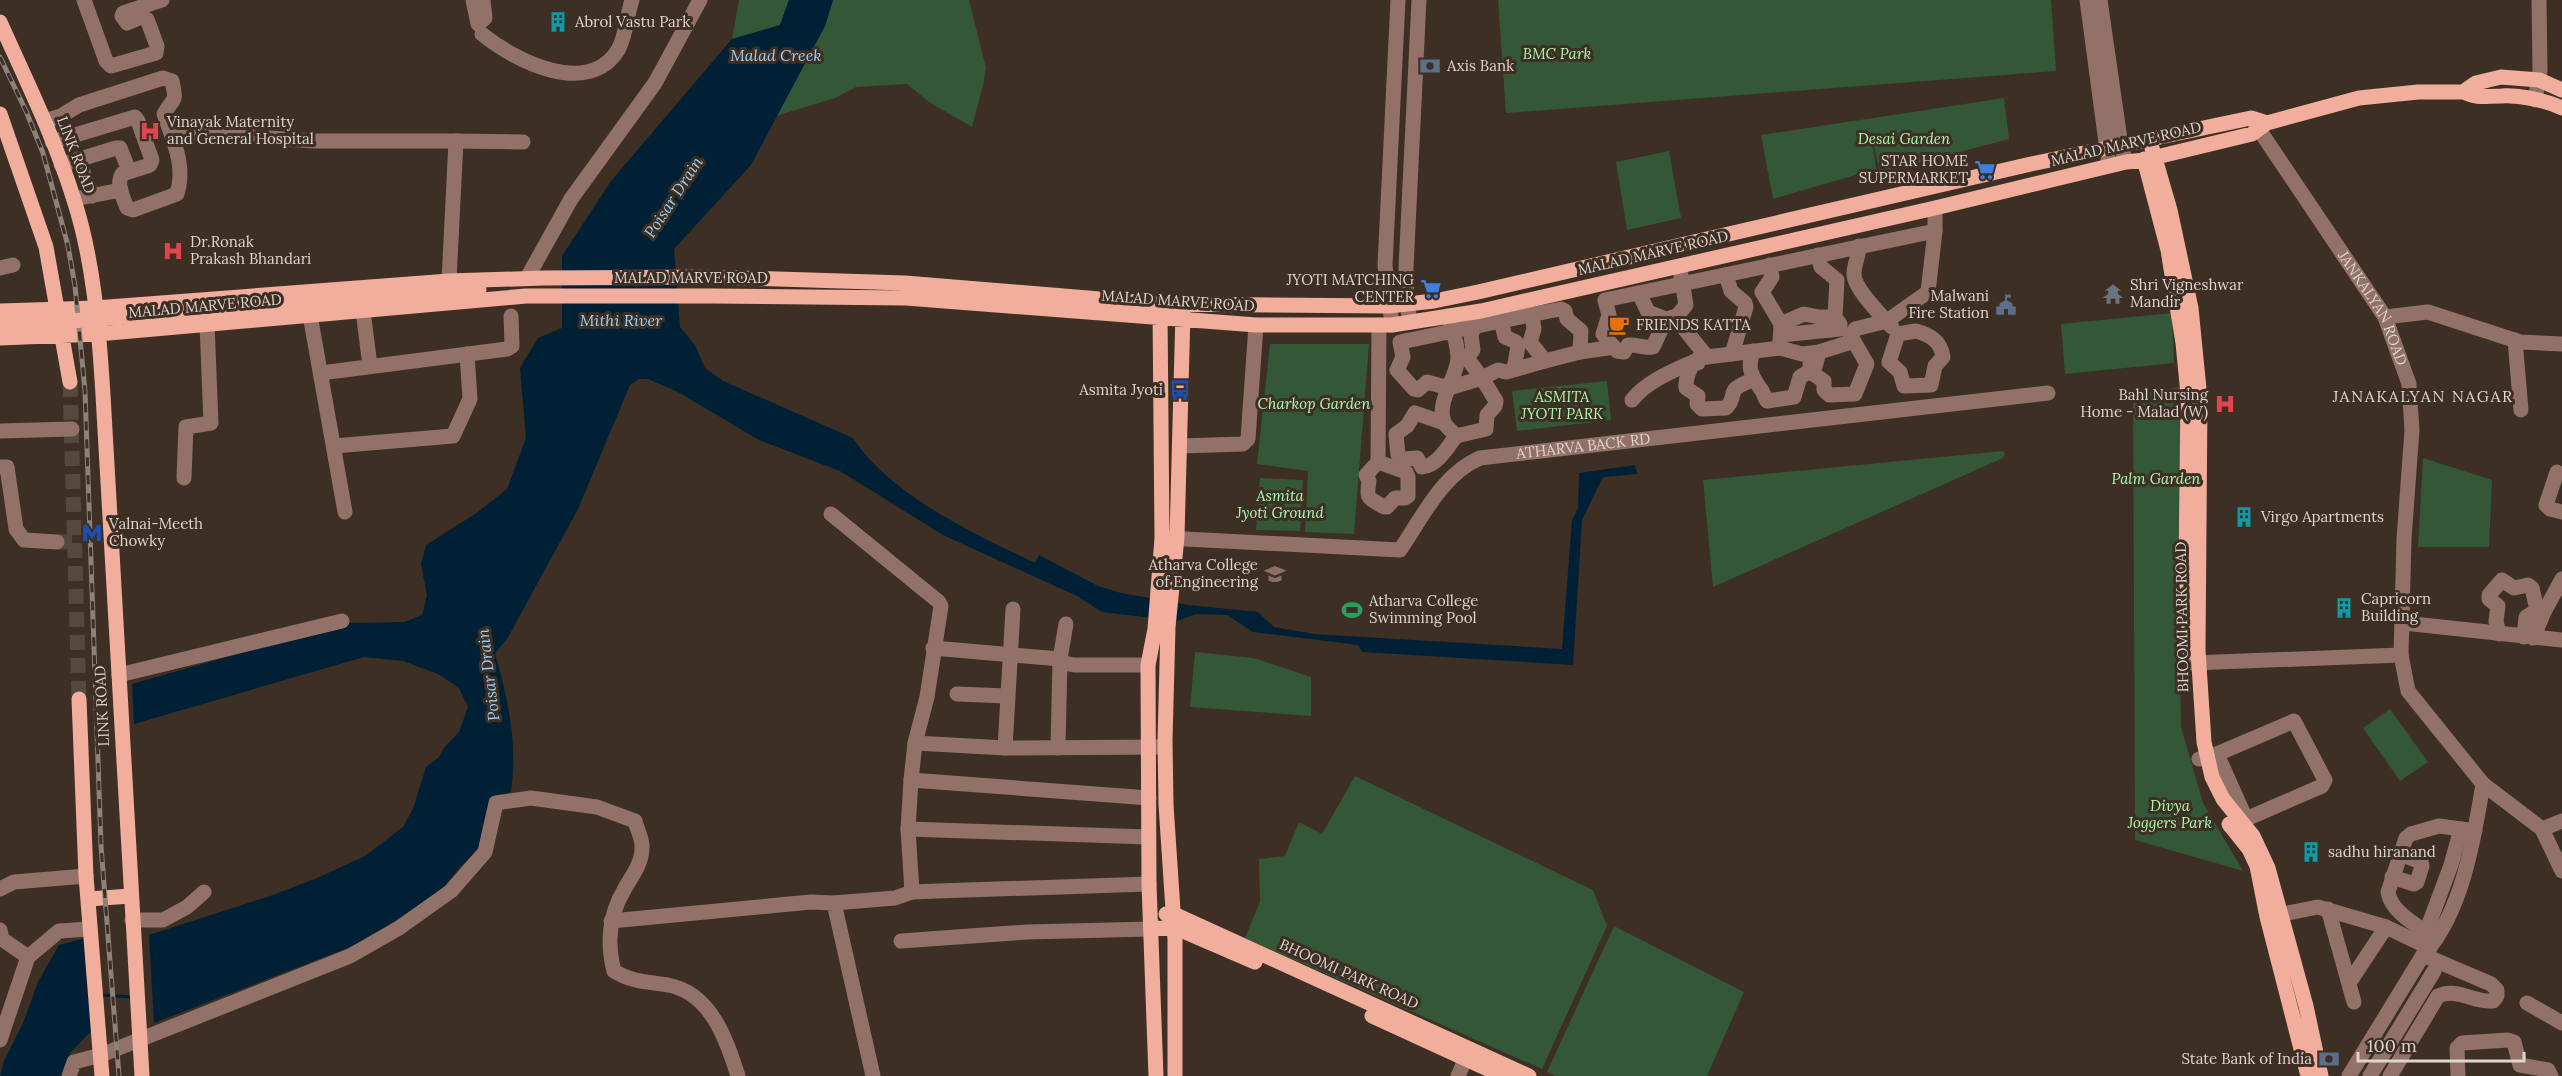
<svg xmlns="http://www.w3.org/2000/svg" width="2562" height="1076" font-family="Lora,serif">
<rect width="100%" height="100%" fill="#3d2f23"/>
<path fill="#335737" d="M739,0h50l-9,25 -48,14z
M833,0h136l17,68 -3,18 -11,41 -43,-25 -22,-18 -51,3 -21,11 -59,18 49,-90z
M1498,0h553l5,71 -550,42z
M2004,98l5,41 -129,34 -9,-41 5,37 -103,30 -12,-64z
M1669,151l12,67 -54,12 -11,-68z
M2172,313l2,50 -109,11 -4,-50z
M1270,344h99l-15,190 -49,-2 3,-61 -51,-7z
M1607,381l4,39 -94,11 -5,-40z
M2181,387l-3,181 3,159 22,76 40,68 -108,-31 -2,-446z
M2003,451l2,3 -2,4 -290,129 -10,-107z
M2423,458l69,22 -3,67h-71z
M1260,478l43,2 -3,51 -44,-1z
M1195,652l59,6 57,19v39l-121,-9z
M2390,709l38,53 -28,19 -37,-53z
M1355,776l238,114 14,36 -65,143 -297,-131 15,-37 -1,-42 26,-3 14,-34 23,12z
M1614,926l130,66 -37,84h-152l-8,-4z"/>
<path fill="#002036" d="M789,0h44l-8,26 -74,139 -77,84 6,78 15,18 10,23 18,13 130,57c38,58 122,96 182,125l4,-8 59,31 23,7 67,12 70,7 16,15 40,7 248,15 10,-129 6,-12 1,-35 56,-8 2,9 -34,3 -21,43 -9,145 -211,-13 -4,-7 -105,-13 -26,-17 -31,-1 -19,7 -75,-9 -25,-16 -134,-61 -103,-64 -81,-31 -81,-48 -30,-13h-9l-9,6 -52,124 -71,130 -12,14c13,47 23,89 16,139l-18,4 -5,12 -5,38 -21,19 -21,25 -78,52 -209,81 -5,-88 124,-40 44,-17 48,-22 38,-29 10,-18 13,-42 13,-10 5,-9 15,-16 9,-25 -9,-19 -21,-14 -35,-13 -39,-4 -230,67 -2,-40 215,-61 58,-1 17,-7 5,-20 -6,-31 5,-19 49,-31 32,-25 19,-51 -6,-70 18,-30 24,-10v-72l49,-75 121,-142 48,-14z
M89,937l3,93 -23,24 -3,22h-66l4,-15 19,-38 15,-41 21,-37z"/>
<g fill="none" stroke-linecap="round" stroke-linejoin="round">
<path stroke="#002036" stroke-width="3" d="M101,995l32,2"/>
<path stroke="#55483d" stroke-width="15" stroke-dasharray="15 8" stroke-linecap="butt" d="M57,542h18"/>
<path stroke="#55483d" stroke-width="15" stroke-dasharray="15 8" stroke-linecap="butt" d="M70,382l9,317"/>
<g stroke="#927168" stroke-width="15">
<path d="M84,0l22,61 5,5 45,-13 1,-7 -10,-27 -6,-2 -14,6 -5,-7 1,-3 39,-13"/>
<path d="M473,0l5,24 7,-6 -2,-18"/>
<path d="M2087,0l22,165"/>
<path d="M2100,0l21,146 5,16"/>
<path d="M482,34c33,27 106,64 136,16 8,-14 9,-35 14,-50"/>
<path d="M2535,100l5,-30 -1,-70"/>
<path id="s1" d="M2252,119l133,198 24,67 3,46 -8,109 -3,116 7,36 75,93 59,45 20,42"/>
<path d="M45,121l16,-5 18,-11 84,-27 9,3c5,23 2,15 -8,33 9,26 22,52 13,80l-44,16 -6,-2c-4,-11 -11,-23 -5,-34l28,-9 2,-5 -14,-39 -3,-4 -83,25"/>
<path d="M178,132l137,9h141l-7,140"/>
<path d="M456,141l67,1"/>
<path d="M78,159l14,37"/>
<path d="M61,165l55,-17h4l6,15"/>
<path d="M74,199l47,-9"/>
<path d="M1859,246c0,10 -5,18 -5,28 0,15 28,42 38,53"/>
<path d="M1770,265l2,12 -10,15 19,32 -1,18"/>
<path d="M0,268l13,-3"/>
<path d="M1681,275l5,30 -9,11 1,5 29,36"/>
<path d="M1726,275l5,16 14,12 1,4 -14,47"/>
<path d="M527,278l44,-79 84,-116 45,-83"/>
<path d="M1639,293l9,19 18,7"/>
<path d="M363,311l7,55"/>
<path d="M310,315l35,197"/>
<path d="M1532,315l2,14 -4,13 15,19 35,-9 34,-5"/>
<path d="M1448,316c4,13 10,28 10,42 -1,20 -22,43 -14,64 2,5 9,10 12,14l30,-7 1,-14 8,-9 1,-5 -14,-23 -33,10 -22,-6 -9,8 -4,-1 -17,-19 6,-13 -3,-15c54,-11 107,-23 161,-33l4,2 2,8 14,12 -1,21"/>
<path d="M1677,316l-11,3 -13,28c-9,2 -16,-3 -25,-2l-4,7 -7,-1 -14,-17 6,-19 -4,-15 330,-69"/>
<path d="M2385,317l43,-5 92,30 42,2"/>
<path d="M1501,321l4,16 11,5 2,4 -4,23"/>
<path d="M1410,322l-3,-18 -1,-36 13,-268"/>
<path d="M1781,324l23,-10 15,3h16"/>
<path d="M1392,325l-7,-60 13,-265"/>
<path d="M1474,327l-3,8 2,15 -6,8 15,20 16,-8 8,2 39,-11"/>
<path d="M1916,331c14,4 25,10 27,26l-8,9 -4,19 -27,1 -4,-14 -11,-10 9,-28z"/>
<path d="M1781,335l59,-6v-5l-5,-7 2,-37 -16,-13 -3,-12"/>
<path d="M2515,340l6,70"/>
<path d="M1753,351c-6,17 -2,24 7,37 4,4 3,8 7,13l27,-4 6,-20 13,-8 -3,-5"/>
<path d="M1819,352l-6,22 11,7v9l5,5 26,-1 12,-30 -15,-26"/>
<path d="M321,373l186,-24 5,-3 -1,-30"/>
<path d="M1753,380c-31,11 -13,14 -27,28l-24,1 -5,-5 1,-8 -12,-8c-1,-9 5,-25 13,-30l81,-10 22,6 17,-2 29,-9 7,-14 32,-8 41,-29 7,-61v-23"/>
<path d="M1632,400c15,-19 41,-29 63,-39l3,2"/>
<path d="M1444,423l-29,-10 -8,13 -11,8 2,21 4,4 15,-1 5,9c15,-1 26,-20 34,-31"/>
<path d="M0,431l72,-2"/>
<path d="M334,446l119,-10 17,-37 -3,-45"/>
<path d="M1180,446l63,-2 5,-5 8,-114"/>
<path d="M1378,462l28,10 2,5v19l-3,2h-10l-8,9h-3c-16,-10 -18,-7 -15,-26l-3,-6 12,-13 1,-137"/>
<path d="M0,467h7l9,62 8,11 33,2"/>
<path d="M2557,472l-11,33 4,4 12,3"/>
<path d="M184,478l2,-51 25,-4 -4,-99"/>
<path d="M831,514l108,88 2,4 -14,91 -12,46 -4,37 -3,49 4,63"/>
<path id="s2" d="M1166,538l234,12c22,-32 42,-76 80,-92l568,-65"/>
<path d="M2404,623l158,17"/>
<path d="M2499,634l-3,-13 2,-15 -9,-7v-4l13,-15 12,8 14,-3 4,3 5,22 -11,7 -2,20"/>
<path d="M2533,638l11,-26 18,-33"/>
<path d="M933,648l127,11 4,4 10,2h74"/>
<path d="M2191,663l210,-8"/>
<path d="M119,675l223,-54"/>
<path d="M957,694l50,2"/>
<path d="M915,743l90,5 156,-1"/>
<path d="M1005,748l8,-139"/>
<path d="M1058,748l2,-89 6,-35"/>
<path d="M2217,754l77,-33 31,59 -3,6 -92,40"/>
<path d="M2199,759l18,-5 29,65"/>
<path d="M911,780l238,18"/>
<path d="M908,829l240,8"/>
<path d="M2542,829l20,-8"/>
<path d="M2392,877l22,7 3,-2 5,-16 -1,-4 -21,-8"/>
<path d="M0,889l14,-7 72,-6"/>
<path d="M834,903l61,-5 17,-6 25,-1 212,-7"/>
<path d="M2328,909l26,93"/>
<path d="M2268,917l50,-10 68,20 44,21"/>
<path d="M132,920h31l24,-13 17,-15"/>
<path d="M611,921l200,-19 23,1 39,173"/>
<path d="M0,930l2,9 26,18 -28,83"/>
<path d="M2426,932l25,-67 10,-36"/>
<path d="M2436,939c-16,-12 -45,-26 -48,-47l18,-54 5,-4 28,-8 36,5"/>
<path d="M901,941l126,-9 124,-3"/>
<path d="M28,957l31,-26 31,-2"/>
<path d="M2349,983l37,-56"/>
<path d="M2527,1003l35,20"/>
<path d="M69,1076l5,-14 27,-7 249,-99 49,-28 52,-37 34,-39 11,-49 35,-5 66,9 38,14c2,8 8,19 7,27 0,16 -11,29 -18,42 -15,25 -17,54 -10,81 17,11 35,11 54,14 43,8 58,54 70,91"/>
<path d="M1458,1076l12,-27"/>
<path d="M2349,1076l74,-121c39,-41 51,-116 60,-171"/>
<path d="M2370,1076l64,-105"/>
<path d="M2390,1076l48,-80c20,-9 35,7 55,5l4,-5v-6l-6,-6 -68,-29"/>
<path d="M2458,1076l-1,-28 5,-5 46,-3 6,2 6,23 28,5 3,6"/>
</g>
<path stroke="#f1ae9d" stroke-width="15" d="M0,22c26,58 55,117 74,178 20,62 25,130 29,195l39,681
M2463,92c16,7 21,4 38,4 19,-1 44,4 61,12
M0,114l46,133 24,135
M2152,148l18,62 21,98 9,91 -2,251 6,92 8,35 11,22 30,37 15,32 38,138 15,70
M2144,159l24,91 15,93 5,51 -2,170 4,88
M0,311l95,-3 354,-27 95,-3 167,-1 194,6 255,21 229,2 45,-5 44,-9 553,-128 220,-46 16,5 92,-25 59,-6h45l13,-9 25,-6 38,3 23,10
M0,338l98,-4 428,-38h187l193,2 350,27h136l89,-14 454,-103 191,-46 18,-2 108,-26 15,-11
M79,699l7,177 16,200
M2229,824l20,25 8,17 10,51 41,159
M88,899l43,-3
M1166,914h8l355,162
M1151,929l23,-2 81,35
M1372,1016l131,60
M1156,1076l-7,-192 -1,-219 7,-36 7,-91 -2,-229
M1175,1076v-136l-9,-135 -1,-65 3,-113 9,-90 6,-225"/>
<g stroke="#8d8278" stroke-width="5">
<path id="rail" d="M0,57l26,54 17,42 25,93 7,40 10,105 16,455 18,230"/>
</g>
<use href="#rail" stroke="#3d2f23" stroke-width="3" stroke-dasharray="9" stroke-linecap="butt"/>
<path stroke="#f1ae9d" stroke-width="15" d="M0,325c160,-8 319,-24 479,-35"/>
</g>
<defs>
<g id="building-bare" transform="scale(1.62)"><path d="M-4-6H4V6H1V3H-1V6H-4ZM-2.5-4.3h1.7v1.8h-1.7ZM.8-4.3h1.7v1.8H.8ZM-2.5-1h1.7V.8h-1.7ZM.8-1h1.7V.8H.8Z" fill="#0f9aa8" stroke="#3d2f23" stroke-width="2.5" paint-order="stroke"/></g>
<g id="bank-bare" transform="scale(1.62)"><path d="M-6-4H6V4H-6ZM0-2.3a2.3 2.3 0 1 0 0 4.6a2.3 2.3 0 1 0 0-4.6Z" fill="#5c6f8a" stroke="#3d2f23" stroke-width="2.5" paint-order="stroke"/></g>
<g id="hospital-bare" transform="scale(1.62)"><path d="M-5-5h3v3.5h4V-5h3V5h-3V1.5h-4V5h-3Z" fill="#e0444e" stroke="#3d2f23" stroke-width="2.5" paint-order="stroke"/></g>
<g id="supermarket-bare" transform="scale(1.62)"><path d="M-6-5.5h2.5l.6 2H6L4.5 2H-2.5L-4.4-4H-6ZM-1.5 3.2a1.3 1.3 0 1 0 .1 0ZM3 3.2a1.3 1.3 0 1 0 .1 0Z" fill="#3f7fe0" stroke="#3d2f23" stroke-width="2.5" paint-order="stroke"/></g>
<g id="temple-bare" transform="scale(1.62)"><path d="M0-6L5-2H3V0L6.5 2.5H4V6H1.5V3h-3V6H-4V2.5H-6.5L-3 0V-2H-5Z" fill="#6b7280" stroke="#3d2f23" stroke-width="2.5" paint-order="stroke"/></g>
<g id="civic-bare" transform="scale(1.62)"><path d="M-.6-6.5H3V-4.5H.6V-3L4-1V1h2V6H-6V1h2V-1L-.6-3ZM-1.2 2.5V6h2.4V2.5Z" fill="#5c6f8a" stroke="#3d2f23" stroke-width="2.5" paint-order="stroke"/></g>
<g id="cafe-bare" transform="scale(1.62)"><path d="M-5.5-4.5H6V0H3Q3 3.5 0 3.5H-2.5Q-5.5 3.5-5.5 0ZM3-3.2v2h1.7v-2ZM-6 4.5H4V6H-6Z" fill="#e8710a" stroke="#3d2f23" stroke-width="2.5" paint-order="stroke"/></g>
<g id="bus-bare" transform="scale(1.62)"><path d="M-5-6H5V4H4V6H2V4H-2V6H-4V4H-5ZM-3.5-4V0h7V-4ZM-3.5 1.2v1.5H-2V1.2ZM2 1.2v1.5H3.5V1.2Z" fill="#1a4fb4" stroke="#3d2f23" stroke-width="2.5" paint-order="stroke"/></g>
<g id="metro-bare" transform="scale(1.62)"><path d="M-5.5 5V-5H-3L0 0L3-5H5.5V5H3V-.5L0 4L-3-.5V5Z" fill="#1a4fb4" stroke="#3d2f23" stroke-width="2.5" paint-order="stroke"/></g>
<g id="school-bare" transform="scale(1.62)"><path d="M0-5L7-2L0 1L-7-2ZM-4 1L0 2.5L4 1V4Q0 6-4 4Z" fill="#8d6e63" stroke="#3d2f23" stroke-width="2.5" paint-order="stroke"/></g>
<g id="stadium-bare" transform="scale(1.62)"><path d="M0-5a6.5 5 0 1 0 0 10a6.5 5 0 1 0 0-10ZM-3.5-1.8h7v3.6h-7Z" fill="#2e9e5b" stroke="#3d2f23" stroke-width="2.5" paint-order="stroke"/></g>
</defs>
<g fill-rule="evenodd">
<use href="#building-bare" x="558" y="22"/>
<use href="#bank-bare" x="1430" y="66"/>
<use href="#hospital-bare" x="150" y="131"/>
<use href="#supermarket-bare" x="1985" y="170"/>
<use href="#hospital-bare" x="173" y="251"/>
<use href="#supermarket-bare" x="1431" y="289"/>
<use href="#temple-bare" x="2113" y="294"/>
<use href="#civic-bare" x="2006" y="305"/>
<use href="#cafe-bare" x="1619" y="325"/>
<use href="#bus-bare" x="1180" y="390"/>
<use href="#hospital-bare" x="2225" y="404"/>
<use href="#building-bare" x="2244" y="517"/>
<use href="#metro-bare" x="92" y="533"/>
<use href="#school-bare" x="1275" y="574"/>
<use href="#building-bare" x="2344" y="608"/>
<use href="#stadium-bare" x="1352" y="610"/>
<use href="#building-bare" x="2311" y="852"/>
<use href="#bank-bare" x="2329" y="1059"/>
</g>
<g text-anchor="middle" stroke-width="6" stroke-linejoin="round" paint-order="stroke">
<g font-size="15" fill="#ded5ce" stroke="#3d2f23" text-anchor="start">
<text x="575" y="27">Abrol Vastu Park</text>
<text x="1447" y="71">Axis Bank</text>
<text x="167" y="127">Vinayak Maternity<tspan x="167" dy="17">and General Hospital</tspan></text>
<text x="1968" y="166" text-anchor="end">STAR HOME<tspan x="1968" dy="17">SUPERMARKET</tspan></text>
<text x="190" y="247">Dr.Ronak<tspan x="190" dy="17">Prakash Bhandari</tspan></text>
<text x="1414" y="285" text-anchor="end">JYOTI MATCHING<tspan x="1414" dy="17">CENTER</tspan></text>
<text x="2130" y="290">Shri Vigneshwar<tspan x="2130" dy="17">Mandir</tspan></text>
<text x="1989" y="301" text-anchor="end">Malwani<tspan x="1989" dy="17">Fire Station</tspan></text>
<text x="1636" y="330">FRIENDS KATTA</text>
<text x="1163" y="395" text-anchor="end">Asmita Jyoti</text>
<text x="2208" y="400" text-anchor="end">Bahl Nursing<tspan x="2208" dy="17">Home - Malad (W)</tspan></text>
<text x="2261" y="522">Virgo Apartments</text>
<text x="109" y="529">Valnai-Meeth<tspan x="109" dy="17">Chowky</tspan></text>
<text x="1258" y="570" text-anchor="end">Atharva College<tspan x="1258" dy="17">of Engineering</tspan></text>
<text x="2361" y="604">Capricorn<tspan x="2361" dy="17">Building</tspan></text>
<text x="1369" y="606">Atharva College<tspan x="1369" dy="17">Swimming Pool</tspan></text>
<text x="2328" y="857">sadhu hiranand</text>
<text x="2312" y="1064" text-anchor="end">State Bank of India</text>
</g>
<g font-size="15" font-style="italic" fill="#a9f9af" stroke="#3d2f23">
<text x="1557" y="59">BMC Park</text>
<text x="1904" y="144">Desai Garden</text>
<text x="1562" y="402">ASMITA<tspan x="1562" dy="17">JYOTI PARK</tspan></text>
<text x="1314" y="409">Charkop Garden</text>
<text x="2156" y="484">Palm Garden</text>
<text x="1280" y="501">Asmita<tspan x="1280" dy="17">Jyoti Ground</tspan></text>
<text x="2170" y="811">Divya<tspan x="2170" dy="17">Joggers Park</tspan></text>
</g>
<g font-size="15" fill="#ded5ce" stroke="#3d2f23">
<text transform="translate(2126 144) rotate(-13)" y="5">MALAD MARVE ROAD</text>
<text transform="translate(76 155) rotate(69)" y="5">LINK ROAD</text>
<text transform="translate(1653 253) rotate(-13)" y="5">MALAD MARVE ROAD</text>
<text x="691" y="283">MALAD MARVE ROAD</text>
<text transform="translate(1178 301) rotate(4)" y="5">MALAD MARVE ROAD</text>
<text transform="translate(205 306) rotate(-5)" y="5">MALAD MARVE ROAD</text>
<text dy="5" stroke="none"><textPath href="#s1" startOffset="225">JANKALYAN ROAD</textPath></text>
<text dy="5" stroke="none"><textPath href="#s2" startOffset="462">ATHARVA BACK RD</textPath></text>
<text transform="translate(2182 617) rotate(-91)" y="5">BHOOMI PARK ROAD</text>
<text transform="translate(102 706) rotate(-93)" y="5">LINK ROAD</text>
<text transform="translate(1349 974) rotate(24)" y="5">BHOOMI PARK ROAD</text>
</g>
<g font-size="16" font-style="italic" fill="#9bcff5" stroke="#3d2f23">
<text x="776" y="61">Malad Creek</text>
<text transform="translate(673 197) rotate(-57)" y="6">Poisar Drain</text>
<text x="621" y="326">Mithi River</text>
<text transform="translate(488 675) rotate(-97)" y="6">Poisar Drain</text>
</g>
<g font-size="16" letter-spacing="1.5" fill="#ded5ce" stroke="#3d2f23">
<text x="2423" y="402">JANAKALYAN NAGAR</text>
</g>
</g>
<path d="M2358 1052v9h166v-9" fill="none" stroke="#ded5ce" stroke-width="3"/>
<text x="2367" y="1052" font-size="18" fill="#ded5ce" stroke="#3d2f23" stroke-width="4.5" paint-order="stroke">100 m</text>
</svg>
